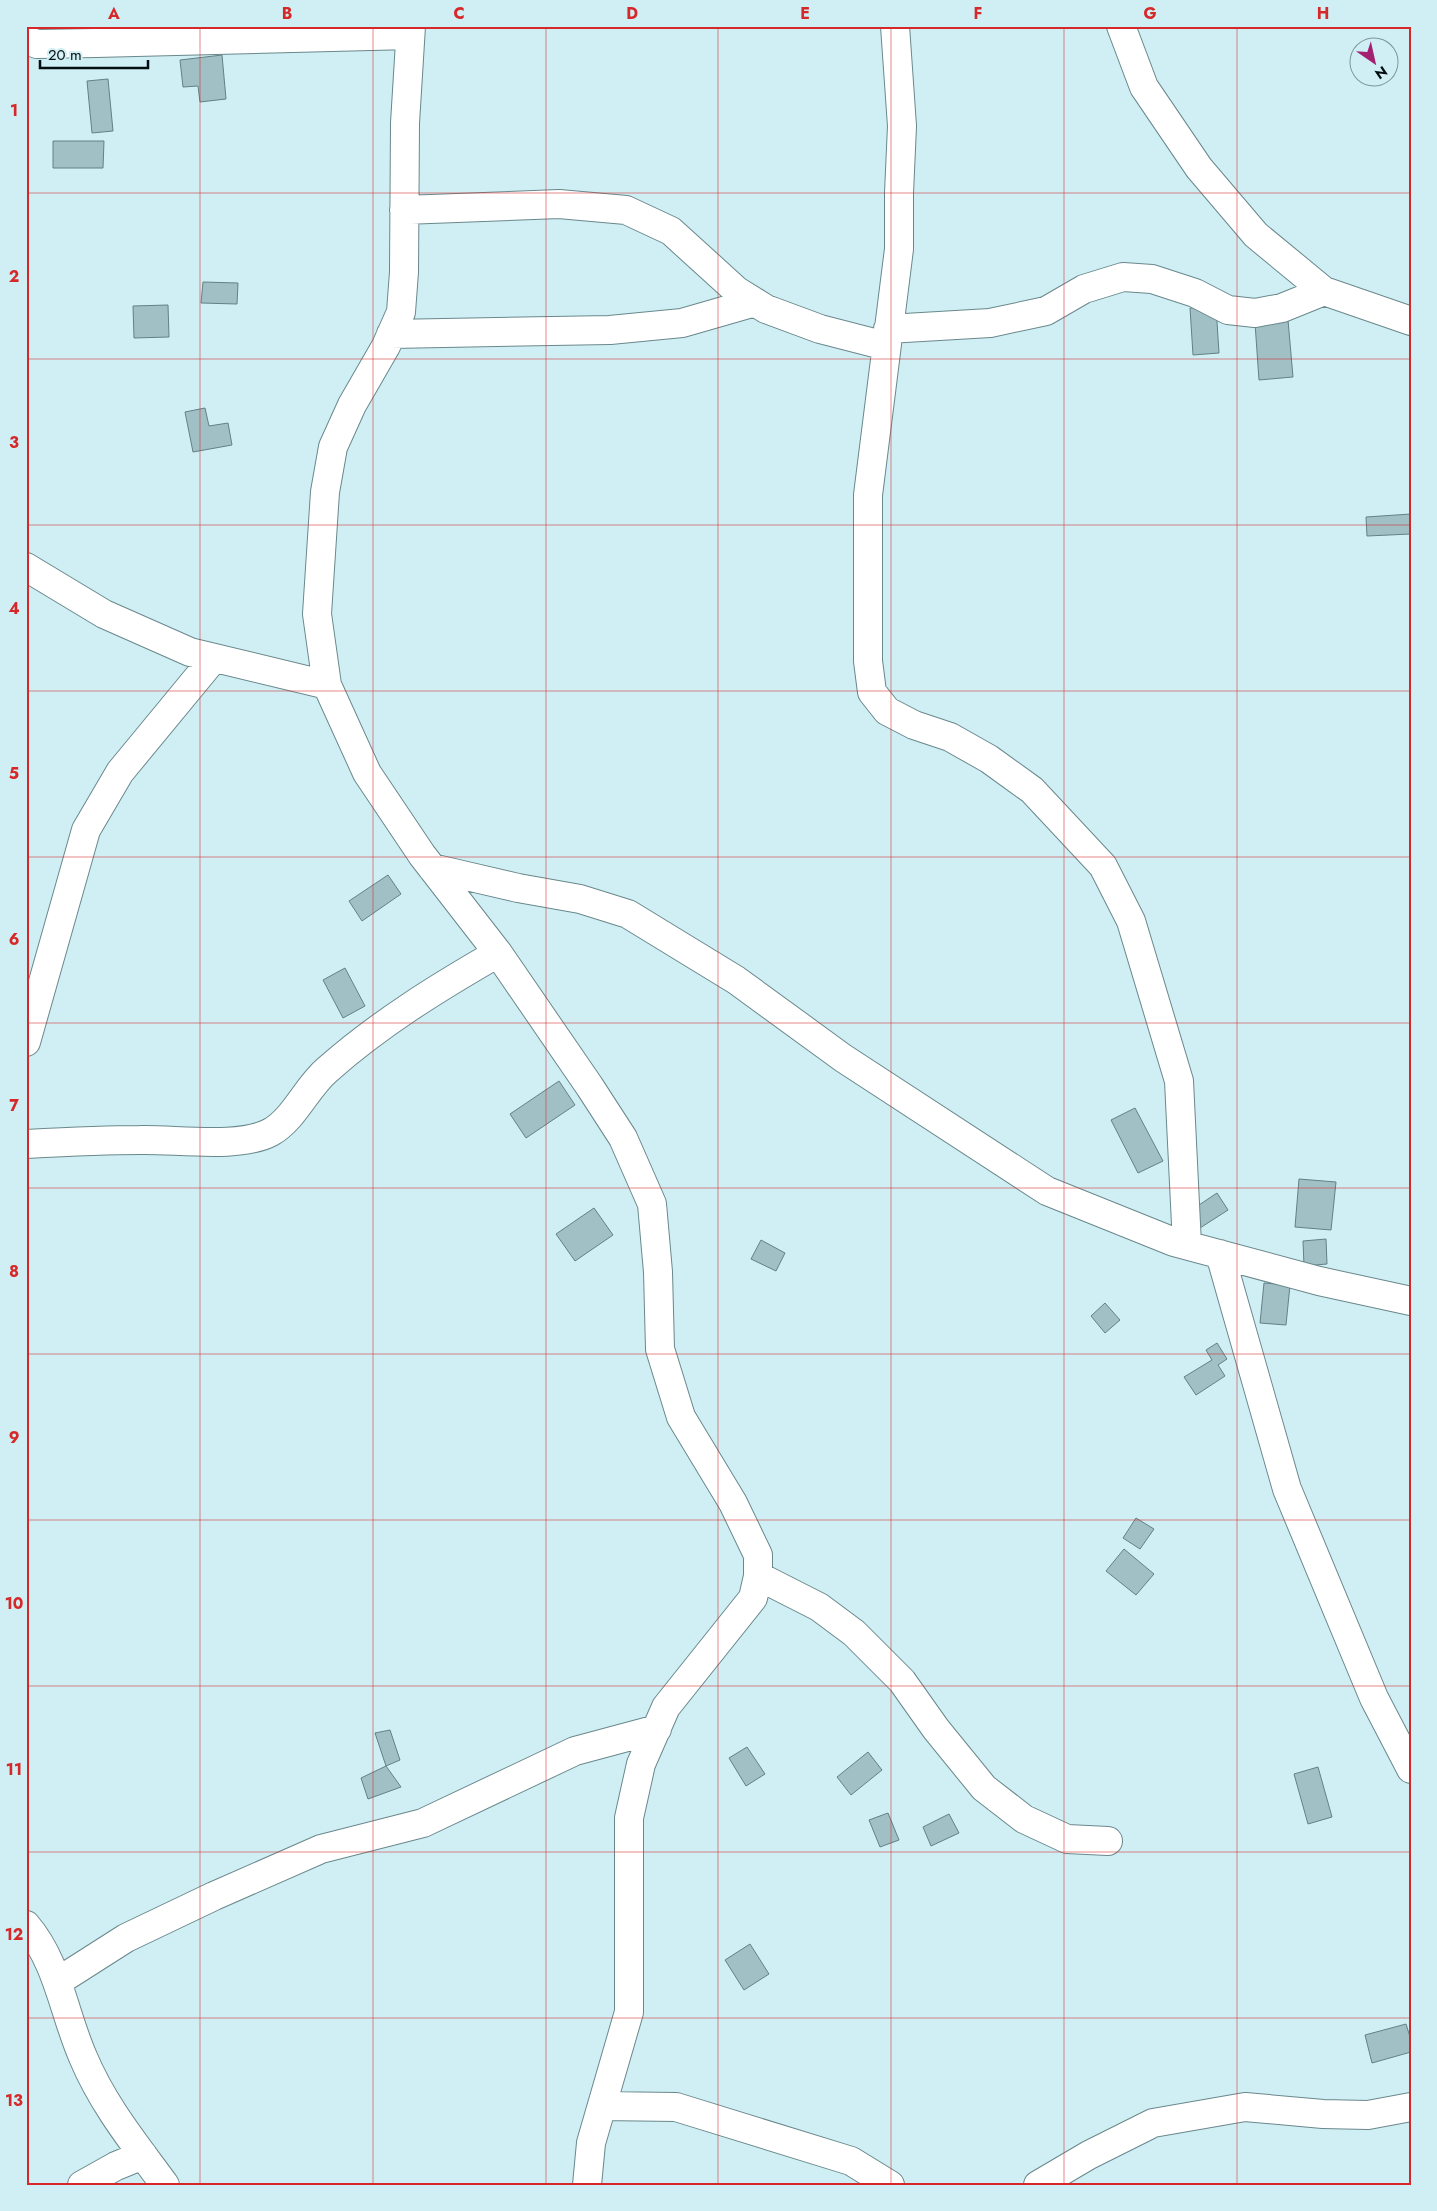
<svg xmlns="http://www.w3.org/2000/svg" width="1437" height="2211" font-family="Jost,sans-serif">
<rect width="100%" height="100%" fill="#cfeff4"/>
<path fill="#a1c0c5" stroke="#638085" d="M222,55l4,44 -26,3 -2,-16 -15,1 -3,-27z
M108,79l5,52 -21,2 -5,-52z
M53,141h51l-1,27h-50z
M203,282l35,1 -1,21 -36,-1z
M168,305l1,32 -35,1 -1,-32z
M1216,306l3,47 -26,2 -3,-47z
M1288,320l5,57 -34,3 -4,-57z
M205,408l4,18 19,-3 4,22 -39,7 -8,-40z
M1411,514v20l-44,2 -1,-19z
M388,875l13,19 -39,27 -13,-20z
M345,968l20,38 -22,12 -20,-38z
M559,1081l16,24 -49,33 -16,-24z
M1135,1108l28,53 -25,12 -27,-53z
M1299,1179l37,3 -5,48 -36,-3z
M1217,1193l11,17 -28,18 -10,-17z
M594,1208l19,27 -38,26 -19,-27z
M1326,1239l1,25 -23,2 -1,-25z
M761,1240l24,13 -9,18 -25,-12z
M1264,1283l26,2 -4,40 -26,-2z
M1105,1303l15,17 -15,13 -14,-17z
M1217,1343l10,16 -9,6 7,11 -29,19 -12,-18 28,-17 -6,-10z
M1136,1518l18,11 -14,20 -17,-11z
M1124,1549l30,25 -18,21 -30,-24z
M390,1730l10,30 -14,6 -11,-33z
M747,1747l18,27 -19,12 -17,-28z
M868,1752l14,18 -31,25 -14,-18z
M386,1766l15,21 -33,12 -7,-21z
M1318,1767l14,50 -24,7 -14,-50z
M888,1813l11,27 -19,7 -11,-27z
M949,1814l10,19 -28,13 -8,-19z
M750,1944l19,30 -25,16 -19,-30z
M1406,2024l5,16v12l-39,11 -7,-28z"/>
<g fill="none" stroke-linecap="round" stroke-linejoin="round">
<g stroke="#6a888c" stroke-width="30">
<path id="street" d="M411,26l-6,97 -1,149 -3,40 -15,34 -34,59 -19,42 -8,45 -8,122 10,71 40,88 55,82 76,98 92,134 33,51 29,66 6,68 2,77 21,68 52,86 25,52v21l-5,22 -87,109 -25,57 -12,54v194l-38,131 -4,42
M895,26l7,100 -3,67v56l-31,246v166l4,31 15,19 27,14 36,12 39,22 43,31 71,76 28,55 48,160 8,164
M1121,26l23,61 55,81 57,67 68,56 87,30
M26,40l11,4 59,-1 314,-8
M404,210l155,-6 67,6 45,21 66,60 29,18 54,20 66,17
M888,329l102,-6 56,-12 38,-22 39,-12 29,2 43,14 33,17 27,3 27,-5 42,-17
M391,334l219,-4 72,-7 73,-21
M26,567l78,47 86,38 137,33
M432,868l86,20 62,11 48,15 108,66 107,78 204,133 127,51 145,39 92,20
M26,1042l60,-212 34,-58 94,-114
M26,1144c38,-2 76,-4 114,-4 36,-1 100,9 131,-8 24,-14 35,-44 56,-62 52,-46 110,-82 171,-117
M1220,1254l67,235 87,209 37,71
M758,1576l61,31 35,26 48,48 34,48 48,59 40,31 43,20 41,2
M26,1925c32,37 38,89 57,132 20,48 52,87 82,128
M57,1982l69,-44 88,-42 107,-47 102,-26 152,-72 82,-22
M602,2106l74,1 175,54 39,24
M82,2185l34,-19 27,-11
M1038,2185l51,-30 64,-32 92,-16 78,7 45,1 43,-8"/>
</g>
<use href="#street" stroke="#fff" stroke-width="28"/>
</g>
<path fill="none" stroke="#d62828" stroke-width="1" stroke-opacity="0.55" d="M200,26v2159M373,26v2159M546,26v2159M718,26v2159M891,26v2159M1064,26v2159M1237,26v2159M26,193h1385M26,359h1385M26,525h1385M26,691h1385M26,857h1385M26,1023h1385M26,1188h1385M26,1354h1385M26,1520h1385M26,1686h1385M26,1852h1385M26,2018h1385"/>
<rect width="1437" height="2211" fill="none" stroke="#cfeff4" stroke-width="55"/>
<g transform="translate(1374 62) rotate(146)"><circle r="24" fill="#cfeff4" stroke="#7e9599"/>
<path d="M0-4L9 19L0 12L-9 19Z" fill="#a32171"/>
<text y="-8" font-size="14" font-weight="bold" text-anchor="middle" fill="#040e10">N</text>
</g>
<path d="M40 60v8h108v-8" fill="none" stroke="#040e10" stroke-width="2.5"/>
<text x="48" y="60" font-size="15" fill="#040e10" stroke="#cfeff4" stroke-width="4" paint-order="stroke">20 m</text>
<rect x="28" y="28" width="1382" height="2156" fill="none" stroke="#d62828" stroke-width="2"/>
<g font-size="16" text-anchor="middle" font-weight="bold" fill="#d62828">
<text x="114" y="19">A</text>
<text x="287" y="19">B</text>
<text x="459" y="19">C</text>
<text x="632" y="19">D</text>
<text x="805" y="19">E</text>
<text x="978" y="19">F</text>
<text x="1150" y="19">G</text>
<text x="1323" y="19">H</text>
<text x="14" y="116">1</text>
<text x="14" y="282">2</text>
<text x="14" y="448">3</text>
<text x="14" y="614">4</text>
<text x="14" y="779">5</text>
<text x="14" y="945">6</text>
<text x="14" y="1111">7</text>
<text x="14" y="1277">8</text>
<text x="14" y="1443">9</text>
<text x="14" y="1609">10</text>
<text x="14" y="1775">11</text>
<text x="14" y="1940">12</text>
<text x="14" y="2106">13</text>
</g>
</svg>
